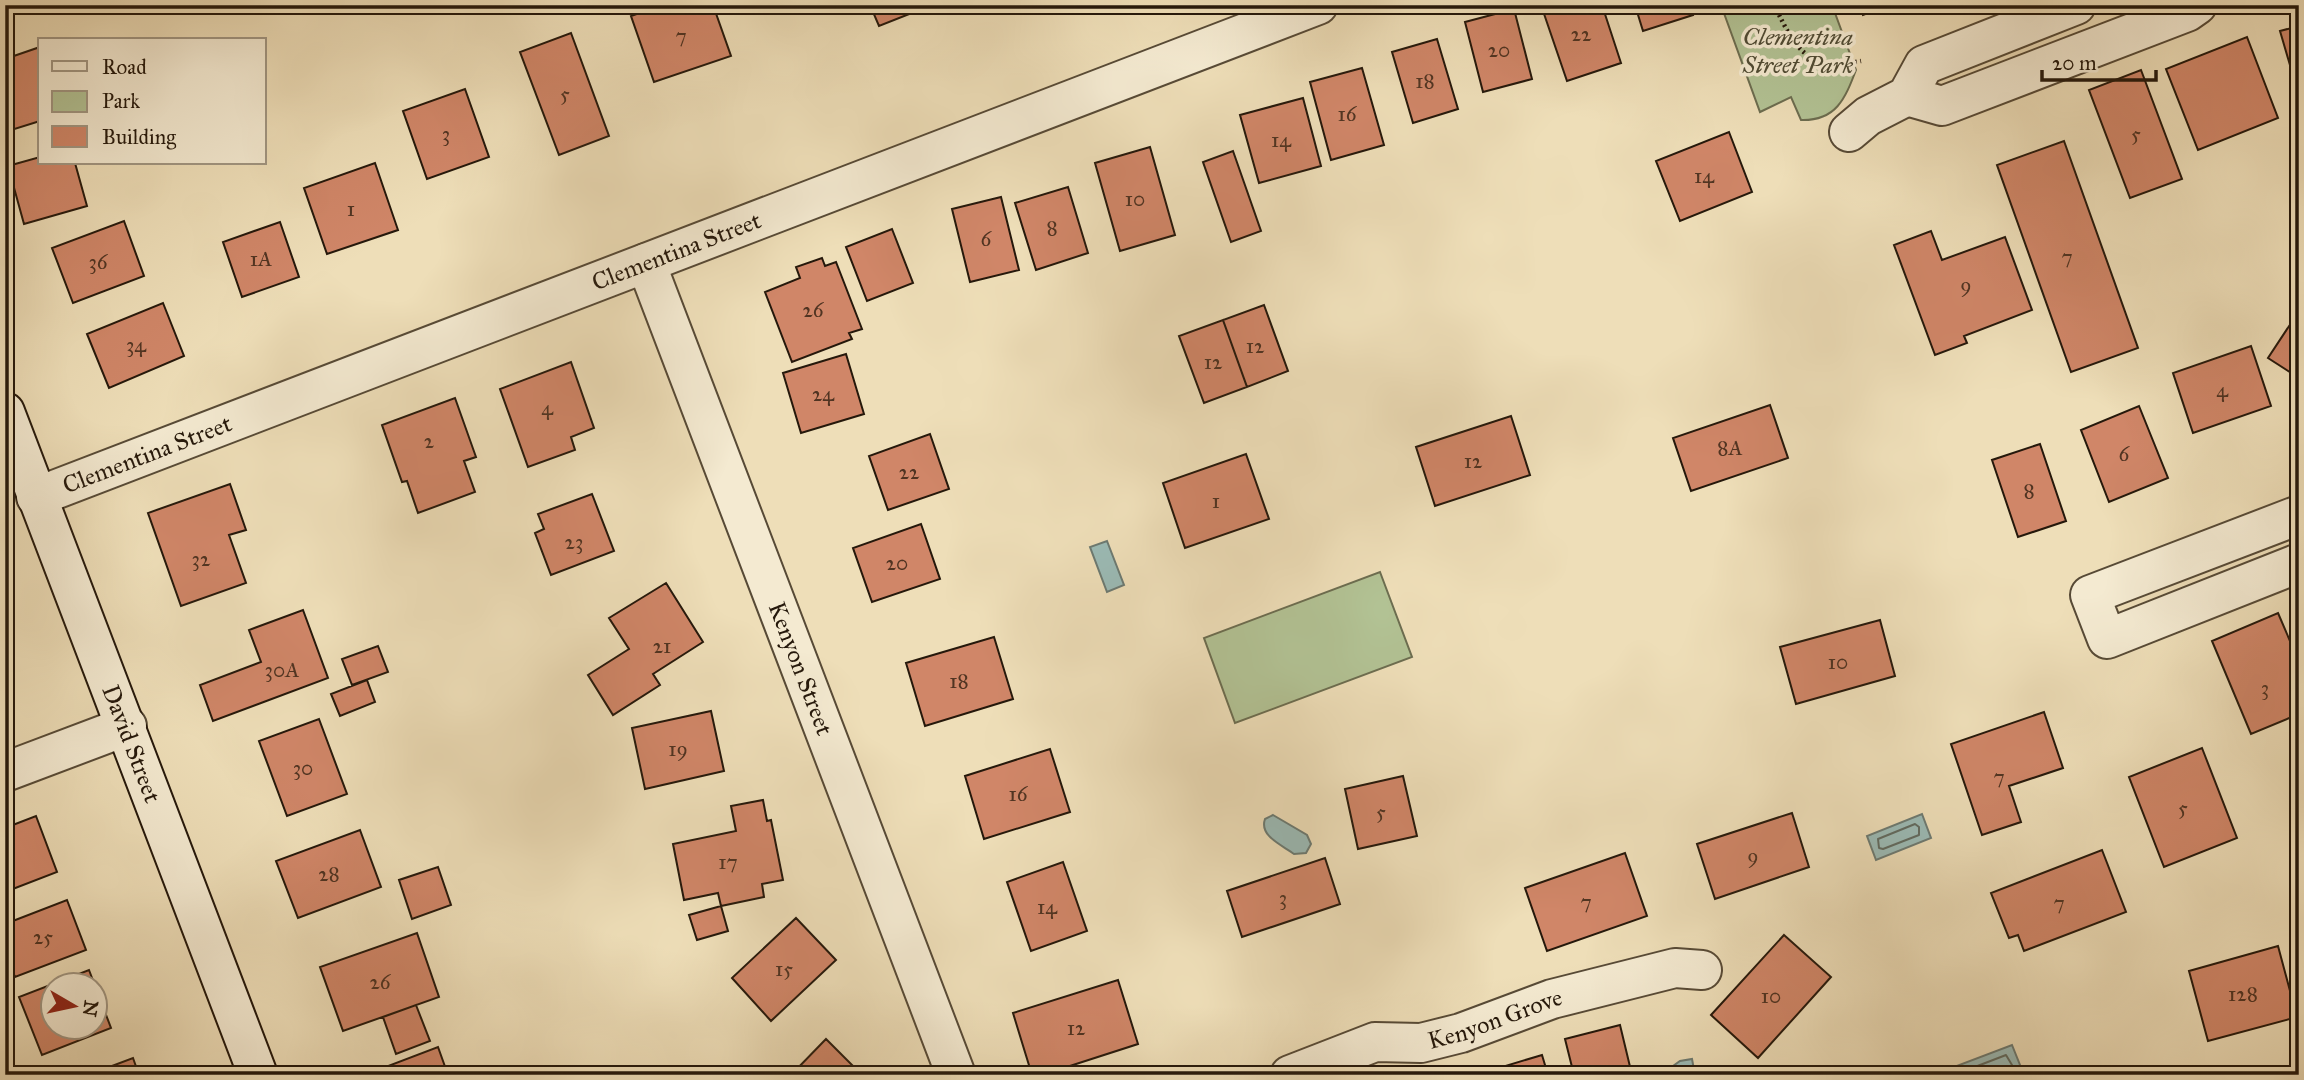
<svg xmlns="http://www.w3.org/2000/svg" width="2304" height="1080" font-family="'IM FELL Great Primer',serif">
<rect width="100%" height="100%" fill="#eedeb8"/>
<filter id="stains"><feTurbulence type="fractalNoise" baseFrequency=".00286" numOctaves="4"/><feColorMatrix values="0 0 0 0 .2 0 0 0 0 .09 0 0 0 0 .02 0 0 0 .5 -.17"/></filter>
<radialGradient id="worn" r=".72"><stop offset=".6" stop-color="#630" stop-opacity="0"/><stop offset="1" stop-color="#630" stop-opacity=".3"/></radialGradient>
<path fill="#b2c294" stroke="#6c6d50" stroke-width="2" d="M1721,5h111l24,65c-11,29 -20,51 -55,50l-10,-23 -31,15z
M1380,572l32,85 -177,66 -31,-85z"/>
<path fill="#9bbbb6" stroke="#6c7a72" stroke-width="2" d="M1107,541l17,44 -17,7 -17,-45z
M1922,814l9,24 -55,22 -9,-24z
M1273,815l34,20 4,9 -5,9 -12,1c-12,-9 -35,-18 -29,-35z
M2012,1045l10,25 -13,5h-61l-2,-5z
M1692,1059l3,16h-23l1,-9 7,-5z"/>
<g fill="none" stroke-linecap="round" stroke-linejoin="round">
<path stroke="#606a60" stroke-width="2" d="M1915,824l4,3v8l-36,14 -4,-1 -1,-9z
M1954,1075l52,-20 6,10 -2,10"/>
</g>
<path fill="#d08668" stroke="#25180b" stroke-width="2" fill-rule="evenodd" d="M5,5h7l3,8 -10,4z
M662,5h51l18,51 -77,26 -23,-66z
M758,5h24l-23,7z
M870,5h62l-53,21z
M1541,5h61l19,58 -54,18z
M1635,5h55l3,10 -50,16z
M1860,5h30l-27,10z
M1514,9l18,70 -49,13 -18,-70z
M2299,26v70l-19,-65z
M571,33l38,103 -50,19 -39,-103z
M2247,37l31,81 -80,32 -32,-81z
M1437,39l21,70 -45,14 -21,-71z
M40,47v74l-35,11v-73z
M1362,68l22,77 -53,15 -21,-78z
M2141,70l41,109 -52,19 -41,-108z
M465,89l24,68 -62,22 -24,-68z
M1303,98l18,68 -62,17 -19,-68z
M1729,132l23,60 -72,29 -24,-60z
M2064,141l74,207 -67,24 -74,-207z
M1150,147l25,88 -55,16 -25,-88z
M1233,151l28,80 -30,11 -28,-80z
M40,157v6h35l12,43 -63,18 -16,-58z
M375,163l23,67 -71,24 -23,-66z
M1068,187l20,66 -52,17 -21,-67z
M1001,197l18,73 -49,12 -18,-73z
M124,221l20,55 -71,27 -21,-55z
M280,222l19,55 -57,20 -19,-55z
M892,229l21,54 -46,18 -21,-54z
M1931,231l11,29 63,-23 27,73 -68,26 3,7 -32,12 -41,-110z
M822,258l3,8 11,-4 26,67 -13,4 3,6 -60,23 -27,-70 35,-14 -4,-11z
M163,303l21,53 -75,32 -22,-54z
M1264,305l24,66 -41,16 -24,-67z
M2299,311v67l-31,-20z
M1223,320l24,67 -43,16 -25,-67z
M2251,346l20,60 -78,27 -20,-60z
M846,354l18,60 -63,19 -18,-60z
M571,362l23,66 -23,9 4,13 -47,17 -28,-78z
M455,398l21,59 -12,4 11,31 -57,21 -11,-32 -5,1 -20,-57z
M1770,405l18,53 -97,33 -18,-53z
M2139,406l29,72 -59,24 -28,-72z
M1511,416l19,59 -95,31 -19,-59z
M930,434l19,55 -61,21 -19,-54z
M2040,444l26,77 -48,16 -26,-77z
M1246,454l23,65 -84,29 -22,-65z
M230,484l16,46 -17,5 17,48 -65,23 -33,-93z
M592,494l22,57 -63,24 -16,-42 9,-4 -6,-15z
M921,524l19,55 -68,23 -19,-54z
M666,583l37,59 -50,32 7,11 -47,30 -25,-40 41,-26 -20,-31z
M303,610l25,68 -115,43 -13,-36 61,-23 -12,-32z
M2278,613l21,49v52l-48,20 -39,-93z
M1880,620l15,56 -99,28 -16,-57z
M994,637l19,62 -88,27 -19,-63z
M378,646l10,26 -36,13 -10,-26z
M367,680l8,22 -35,14 -9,-22z
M711,711l13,60 -79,18 -13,-61z
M2044,712l19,56 -54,18 12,36 -39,13 -31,-91z
M319,719l28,75 -60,22 -28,-75z
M2202,748l35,90 -73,29 -35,-90z
M1050,749l20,63 -86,27 -19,-63z
M1403,776l14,60 -59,13 -13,-60z
M763,800l4,21 4,-1 12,60 -21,4 2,13 -43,9 -3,-13 -34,7 -11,-56 63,-13 -5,-25z
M1792,813l17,54 -94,32 -18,-55z
M36,816l21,56 -52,20v-64z
M360,830l21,57 -83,31 -22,-57z
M2102,850l24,62 -102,39 -6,-16 -9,3 -18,-45z
M1625,853l22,63 -100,35 -22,-63z
M1325,858l15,46 -98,33 -15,-46z
M1063,862l24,69 -56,20 -24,-69z
M438,867l13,38 -39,14 -13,-39z
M67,900l19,50 -71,27 -10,-26v-27z
M721,906l7,25 -31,9 -8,-25z
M796,918l40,42 -65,61 -39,-43z
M417,933l22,64 -96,34 -23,-64z
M1784,935l47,42 -73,81 -47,-43z
M2278,946l19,71 -89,24 -19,-70z
M89,970l22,58 -69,27 -23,-58zM52,986h42v42h-42z
M1118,980l20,64 -96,31h-10l-19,-62z
M416,1005l14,36 -34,13 -13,-37z
M1620,1025l12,50h-58l-9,-36z
M826,1039l36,36h-71z
M438,1047l10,28h-57l-3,-9z
M1542,1055l6,20h-65l-1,-2z
M133,1058l6,17h-51z"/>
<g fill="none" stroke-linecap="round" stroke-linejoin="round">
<g stroke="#574a36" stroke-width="42">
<g id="street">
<path d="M1907,96l35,10 245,-94 10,-7"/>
<path d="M1849,132l19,-16 39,-20 17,-31 152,-60"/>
<path id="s1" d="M646,263l310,812"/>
<path id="s2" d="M36,497l1282,-492"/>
<path d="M2299,515l-209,80 17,44 192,-76"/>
<path d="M5,772l122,-46"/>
<path id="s3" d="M1290,1075l85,-33 46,1 40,-10 91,-34 123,-31 27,2"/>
</g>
</g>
<g stroke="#25180b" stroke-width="42">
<g id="secondary">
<path id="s4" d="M5,412l253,663"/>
</g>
</g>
<path stroke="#25180b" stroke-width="4.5" stroke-dasharray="2 3.5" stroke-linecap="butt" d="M1774,5c22,44 33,67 87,56"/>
<use href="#street" stroke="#f4ead1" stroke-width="38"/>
<use href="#secondary" stroke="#f4ead1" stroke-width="38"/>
</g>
<g text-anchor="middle" stroke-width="7" stroke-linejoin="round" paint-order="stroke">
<g font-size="21" fill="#503422">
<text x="1581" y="41">22</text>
<text x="681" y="43">7</text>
<text x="1499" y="57">20</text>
<text x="1425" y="88">18</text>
<text x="565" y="101">5</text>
<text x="1347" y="121">16</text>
<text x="446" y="141">3</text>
<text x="2136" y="141">5</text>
<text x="1281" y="147">14</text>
<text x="1704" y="183">14</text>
<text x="1135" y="206">10</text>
<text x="351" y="216">1</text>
<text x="1052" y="235">8</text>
<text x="986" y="246">6</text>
<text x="2067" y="264">7</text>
<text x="261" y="266">1A</text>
<text x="98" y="269">36</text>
<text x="1966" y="292">9</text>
<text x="813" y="317">26</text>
<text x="136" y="352">34</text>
<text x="1255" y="353">12</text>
<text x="1213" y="369">12</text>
<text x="2222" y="397">4</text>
<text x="823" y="401">24</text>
<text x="547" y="415">4</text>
<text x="429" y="448">2</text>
<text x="1730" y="455">8A</text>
<text x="2124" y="461">6</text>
<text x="1473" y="468">12</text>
<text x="909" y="479">22</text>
<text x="2029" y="498">8</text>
<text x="1216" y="508">1</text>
<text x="574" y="549">23</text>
<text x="201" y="566">32</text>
<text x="897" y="570">20</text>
<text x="662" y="653">21</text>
<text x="1838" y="669">10</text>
<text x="282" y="677">30A</text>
<text x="959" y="688">18</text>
<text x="2265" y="695">3</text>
<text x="678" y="756">19</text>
<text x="303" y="775">30</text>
<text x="1999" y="784">7</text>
<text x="1018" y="801">16</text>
<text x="2183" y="815">5</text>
<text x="1381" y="819">5</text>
<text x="1753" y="863">9</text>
<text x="728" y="869">17</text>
<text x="329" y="881">28</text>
<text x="1283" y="905">3</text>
<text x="1586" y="909">7</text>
<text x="2059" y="910">7</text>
<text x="1047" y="914">14</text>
<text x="43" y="944">25</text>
<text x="784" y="976">15</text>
<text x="380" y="989">26</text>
<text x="2243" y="1001">128</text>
<text x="1771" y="1003">10</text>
<text x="1076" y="1035">12</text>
</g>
<g font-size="24" font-style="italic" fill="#4f4b34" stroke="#f4ead1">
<text x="1798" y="45">Clementina<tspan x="1798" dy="28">Street Park</tspan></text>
</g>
<g font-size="24" fill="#25180b" stroke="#f4ead1">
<text dy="8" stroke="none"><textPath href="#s2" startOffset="686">Clementina Street</textPath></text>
<text dy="8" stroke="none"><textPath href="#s2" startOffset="119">Clementina Street</textPath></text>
<text dy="8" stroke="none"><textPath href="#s1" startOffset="434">Kenyon Street</textPath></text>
<text dy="8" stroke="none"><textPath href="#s4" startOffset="355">David Street</textPath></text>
<text dy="8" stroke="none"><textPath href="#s3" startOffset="215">Kenyon Grove</textPath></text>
</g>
</g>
<rect width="2304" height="1080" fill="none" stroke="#eedeb8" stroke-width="28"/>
<rect x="7" y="7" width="2290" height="1066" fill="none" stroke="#25180b" stroke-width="3.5"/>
<rect x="14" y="14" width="2276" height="1052" fill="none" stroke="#25180b" stroke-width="2"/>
<rect x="38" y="38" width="228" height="126" fill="#f4ead1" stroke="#a19682" stroke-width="2"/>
<rect x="52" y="61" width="35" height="10" fill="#f4ead1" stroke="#a19682" stroke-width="2"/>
<text x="102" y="74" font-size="21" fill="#25180b">Road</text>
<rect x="52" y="91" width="35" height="21" fill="#b2c294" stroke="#a19682" stroke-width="2"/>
<text x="102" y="108" font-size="21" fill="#25180b">Park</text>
<rect x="52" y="126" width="35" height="21" fill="#d08668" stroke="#a19682" stroke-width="2"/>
<text x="102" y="144" font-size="21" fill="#25180b">Building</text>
<g transform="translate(74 1006) rotate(99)"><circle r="33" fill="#f4ead1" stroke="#a19682" stroke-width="2"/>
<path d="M0-5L12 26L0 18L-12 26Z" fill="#8f2418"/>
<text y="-10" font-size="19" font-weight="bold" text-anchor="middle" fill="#25180b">N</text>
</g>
<path d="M2042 70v10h114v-10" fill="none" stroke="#25180b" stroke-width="3.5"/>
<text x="2052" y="70" font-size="21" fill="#25180b" stroke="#f4ead1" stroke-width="5" paint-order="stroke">20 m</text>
<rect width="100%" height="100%" filter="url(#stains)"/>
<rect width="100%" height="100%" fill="url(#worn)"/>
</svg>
